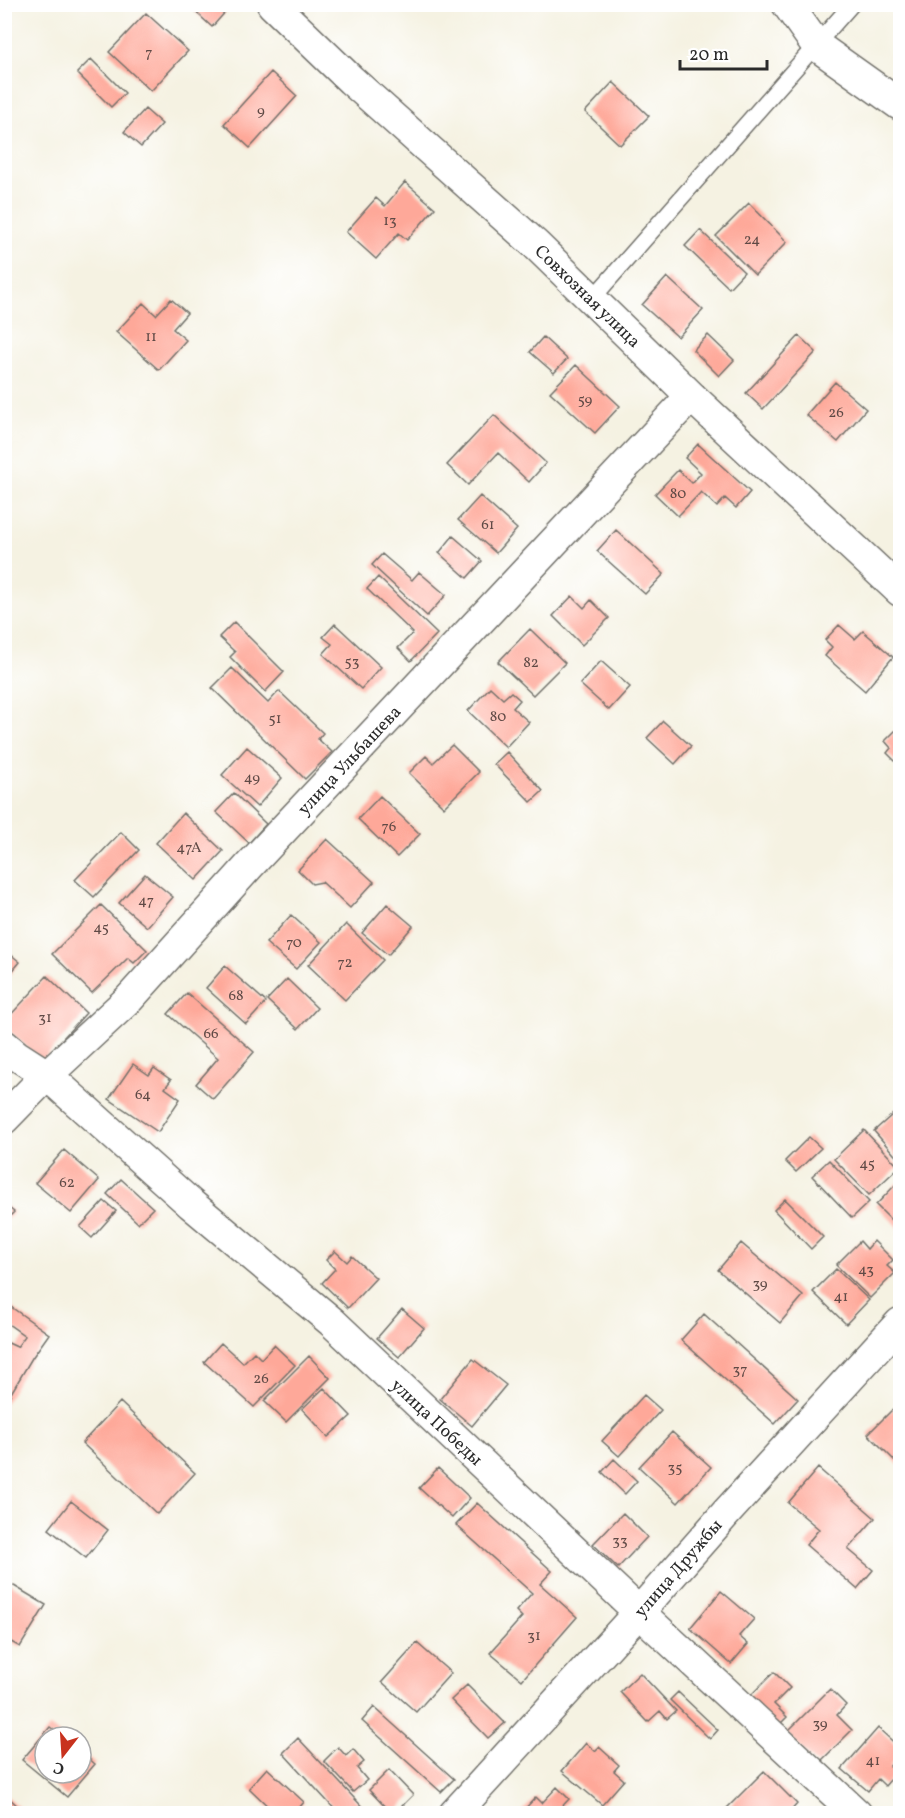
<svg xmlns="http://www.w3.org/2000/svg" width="905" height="1818" font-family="Vollkorn,serif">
<rect width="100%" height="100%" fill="#fff"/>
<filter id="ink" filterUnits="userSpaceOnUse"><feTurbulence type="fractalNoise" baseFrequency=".0167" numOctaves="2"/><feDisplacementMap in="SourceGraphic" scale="12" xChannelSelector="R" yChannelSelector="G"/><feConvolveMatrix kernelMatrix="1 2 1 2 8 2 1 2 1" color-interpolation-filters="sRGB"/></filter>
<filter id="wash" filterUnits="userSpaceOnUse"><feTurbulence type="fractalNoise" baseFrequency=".008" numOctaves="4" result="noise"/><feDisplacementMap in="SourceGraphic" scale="24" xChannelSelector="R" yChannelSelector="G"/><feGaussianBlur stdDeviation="1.35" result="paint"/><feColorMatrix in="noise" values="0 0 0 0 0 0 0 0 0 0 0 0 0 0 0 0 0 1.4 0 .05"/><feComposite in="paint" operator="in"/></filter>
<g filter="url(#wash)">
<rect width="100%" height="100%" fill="#f5f2e2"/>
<g id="blocks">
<path fill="#fea899" d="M187,4h36l5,5 -16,18z
M146,13l42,38 -37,40 -42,-39z
M91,59l34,34 -14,14 -34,-34z
M271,72l26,24 -47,52 -26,-24z
M613,82l36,34 -29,29 -35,-33z
M145,109l17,15 -21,23 -17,-15z
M405,182l30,26 -28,32 -8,-7 -23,26 -30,-27 30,-34 9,8z
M749,203l38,39 -32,33 -39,-39z
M700,230l44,42 -15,16 -44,-42z
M667,277l36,33 -25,27 -36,-32z
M171,299l16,14 -14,16 13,11 -27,30 -43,-38 27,-29 13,12z
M708,335l26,25 -15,16 -26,-26z
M799,336l17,16 -53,57 -17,-16z
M543,337l24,22 -13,14 -24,-21z
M576,365l44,41 -25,27 -45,-41z
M835,382l31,27 -28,33 -32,-27z
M494,415l52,48 -17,19 -31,-29 -30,32 -21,-20z
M698,444l52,48 -14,16 -11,-10 -8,9 -16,-15 -23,24 -23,-22 23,-24 14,13 9,-10 -16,-15z
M480,496l37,33 -21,24 -38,-33z
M616,530l48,44 -19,20 -48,-43z
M453,536l29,25 -15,17 -28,-25z
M382,554l30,26 7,-8 27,23 -19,21 -55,-51z
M378,577l59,57 -26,27 -13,-13 15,-15 -46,-44z
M572,596l12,12 7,-8 18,18 -27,27 -29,-29z
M234,622l50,50 -19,20 -35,-35 5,-5 -16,-15z
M335,624l46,43 -20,22 -38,-35 9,-10 -9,-7z
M839,625l16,14 8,-8 30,26 -28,34 -40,-35 7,-9 -7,-7z
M530,629l35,34 -32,32 -35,-33z
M601,661l29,26 -21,23 -29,-26z
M232,668l36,35 11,-12 44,42 -5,6 14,13 -27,27 -93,-91z
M490,687l13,12 8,-7 9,8 -7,8 16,14 -23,25 -38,-36z
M663,721l28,25 -16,18 -28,-26z
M900,726v34l-3,3 -10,-10 4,-5 -6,-7z
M452,745l27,27 -35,35 -35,-34 17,-17 7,7z
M247,747l35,31 -25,29 -35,-32z
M507,752l36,39 -12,11 -37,-38z
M234,793l32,31 -17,19 -33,-31z
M380,796l40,38 -23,23 -39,-38z
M183,813l40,38 -27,29 -40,-37z
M121,832l18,18 -45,47 -19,-17z
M327,839l47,43 -24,26 -28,-26 -10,2 -14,-14z
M145,874l28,23 -26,30 -28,-24z
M387,904l26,22 -25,29 -26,-22z
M101,905l46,45 -13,13 -6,-5 -36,35 -40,-39z
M291,915l30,27 -25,27 -30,-26z
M346,924l37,36 -38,40 -37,-35z
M4,949l16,13 -16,19z
M225,966l41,36 -20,22 -40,-36z
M47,976l39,37 -44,48 -38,-35v-4z
M287,979l30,29 -19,21 -31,-29z
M187,993l67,59 -41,47 -17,-15 22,-26 -50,-44z
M133,1064l16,11 5,-7 17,12 -6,8 15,11 -22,33 -49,-33z
M900,1108v53l-26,-30z
M864,1130l35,37 -30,28 -35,-36z
M809,1137l12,11 -25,24 -11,-11z
M64,1150l35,30 -28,33 -36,-30z
M829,1160l40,42 -17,16 -40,-42z
M121,1179l32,29 -15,15 -31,-29z
M897,1183l3,3v43l-24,-24z
M785,1199l38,38 -12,12 -37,-39z
M104,1201l12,10 -24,27 -12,-11z
M4,1204l10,8 -10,10z
M860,1241l7,8 7,-8 19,19 -6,6 8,7 -25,25 -34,-33z
M741,1243l62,53 -23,27 -62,-53z
M335,1251l12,11 5,-6 24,22 -28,30 -26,-25 13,-14 -9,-9z
M836,1269l33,31 -23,24 -33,-32z
M4,1302l45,32 -17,24 -28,47v-64l13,6 8,-11 -21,-15z
M402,1309l22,19 -25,29 -22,-19z
M704,1314l94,85 -23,25 -94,-84z
M221,1343l22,20 11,-11 7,7 13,-14 21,20 -41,42 -50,-45z
M309,1356l21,22 -44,44 -22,-21z
M473,1359l33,26 -34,41 -32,-27z
M324,1388l27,28 -23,21 -26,-28z
M644,1395l17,15 -42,46 -17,-15z
M120,1402l75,71 -38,41 -75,-71z
M894,1408l6,5v53l-32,-32z
M672,1432l39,35 -33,36 -39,-36z
M614,1459l23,22 -12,13 -23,-22z
M438,1468l32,30 -18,20 -33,-30z
M818,1468l57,50 -27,31 25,21 -16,19 -51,-44 13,-16 -31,-26z
M71,1501l37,29 -22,28 -37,-29z
M477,1503l75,68 -12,13 37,33 -55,63 -32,-27 32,-36 -6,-6 16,-18 -76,-68z
M623,1513l24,24 -29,31 -25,-24z
M4,1580l42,25 -26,42 -16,-9z
M721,1591l33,28 -15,17 9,8 -17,20 -41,-36z
M417,1643l34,30 -35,39 -34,-30z
M774,1672l16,16 -16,16 13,13 -10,10 -29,-29z
M640,1673l36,38 -9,8 -7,-8 -12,11 -28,-30z
M467,1685l38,38 -17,15 -37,-38z
M830,1689l16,16 -9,10 15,15 -35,35 -31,-32z
M678,1692l40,38 -8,9 -40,-39z
M374,1707l80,72 -13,13 -79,-71z
M50,1727l13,10h-18v36h36v-21l14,12 -28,33 -45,-37z
M878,1728l22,20v6l-10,12 7,6 -12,14 -7,-7 -10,12 -26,-22z
M298,1738l71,76h-30l-56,-61z
M586,1743l9,8 4,-4 20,18 -5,6 10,9 -22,25 -40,-34z
M338,1747l8,9 7,-7 11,13 -7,6 10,12 -14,12 -29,-31z
M267,1768l37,34 -10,12h-18l-27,-26z
M389,1770l24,25 -19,19h-2l-23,-24z
M764,1771l33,33 -9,10h-67z
M557,1787l12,12 -14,15h-35l16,-17 6,6z
M4,1793l22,21h-22z"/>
</g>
</g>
<g filter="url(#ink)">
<use href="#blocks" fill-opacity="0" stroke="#72716b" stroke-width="1.5"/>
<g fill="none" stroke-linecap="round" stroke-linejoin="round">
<g stroke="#72716b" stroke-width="18">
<path id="service" d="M592,299l260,-295"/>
</g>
<g stroke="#72716b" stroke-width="33">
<path id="minor" d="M272,4l79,76 185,165 155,151 209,195
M787,4l30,42 83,59
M4,1045l12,10 31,20 144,129 141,118 307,290 218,202
M4,1119l43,-44 82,-76 121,-134 441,-469
M454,1814l185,-202 88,-100 173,-189"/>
</g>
<use href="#service" stroke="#fff" stroke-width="15"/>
<use href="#minor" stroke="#fff" stroke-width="30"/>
</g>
</g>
<g text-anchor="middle" stroke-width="5" stroke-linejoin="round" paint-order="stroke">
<g font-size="15" fill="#604a46">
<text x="149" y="57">7</text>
<text x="261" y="115">9</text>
<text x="390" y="225">13</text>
<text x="752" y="244">24</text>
<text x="151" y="341">11</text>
<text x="585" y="404">59</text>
<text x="836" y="417">26</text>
<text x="678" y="498">80</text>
<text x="488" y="529">61</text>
<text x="352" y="666">53</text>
<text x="531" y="667">82</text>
<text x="498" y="721">80</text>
<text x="275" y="723">51</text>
<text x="252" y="782">49</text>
<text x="389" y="831">76</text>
<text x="189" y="852">47А</text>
<text x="146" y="905">47</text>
<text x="101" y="932">45</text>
<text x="294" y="947">70</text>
<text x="345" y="967">72</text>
<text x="236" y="1000">68</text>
<text x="45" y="1022">31</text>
<text x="211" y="1038">66</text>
<text x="143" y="1099">64</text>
<text x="867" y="1168">45</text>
<text x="67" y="1187">62</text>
<text x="866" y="1274">43</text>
<text x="760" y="1288">39</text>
<text x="841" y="1301">41</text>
<text x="740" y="1374">37</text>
<text x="261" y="1383">26</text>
<text x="675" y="1472">35</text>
<text x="620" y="1545">33</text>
<text x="534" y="1640">31</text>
<text x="820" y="1728">39</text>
<text x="873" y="1765">41</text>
</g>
<g font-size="18" fill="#2b2b2b" stroke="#fff">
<text transform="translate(588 296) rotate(44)" y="6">Совхозная улица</text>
<text transform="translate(349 760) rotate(-47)" y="6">улица Ульбашева</text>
<text transform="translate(437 1422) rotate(43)" y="6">улица Победы</text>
<text transform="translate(678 1568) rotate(-49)" y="6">улица Дружбы</text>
</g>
</g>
<rect width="905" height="1818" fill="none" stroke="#fff" stroke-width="24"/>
<g transform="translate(63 1755) rotate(197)"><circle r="28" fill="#ffffff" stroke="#aaaaaa" stroke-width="1.5"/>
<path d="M0-4.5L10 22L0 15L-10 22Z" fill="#c8321e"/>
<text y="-9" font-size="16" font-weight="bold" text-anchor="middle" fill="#2b2b2b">С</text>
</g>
<path d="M680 60v9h87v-9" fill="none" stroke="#2b2b2b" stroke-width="3"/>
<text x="689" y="60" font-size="18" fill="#2b2b2b" stroke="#ffffff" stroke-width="4.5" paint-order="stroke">20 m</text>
</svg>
